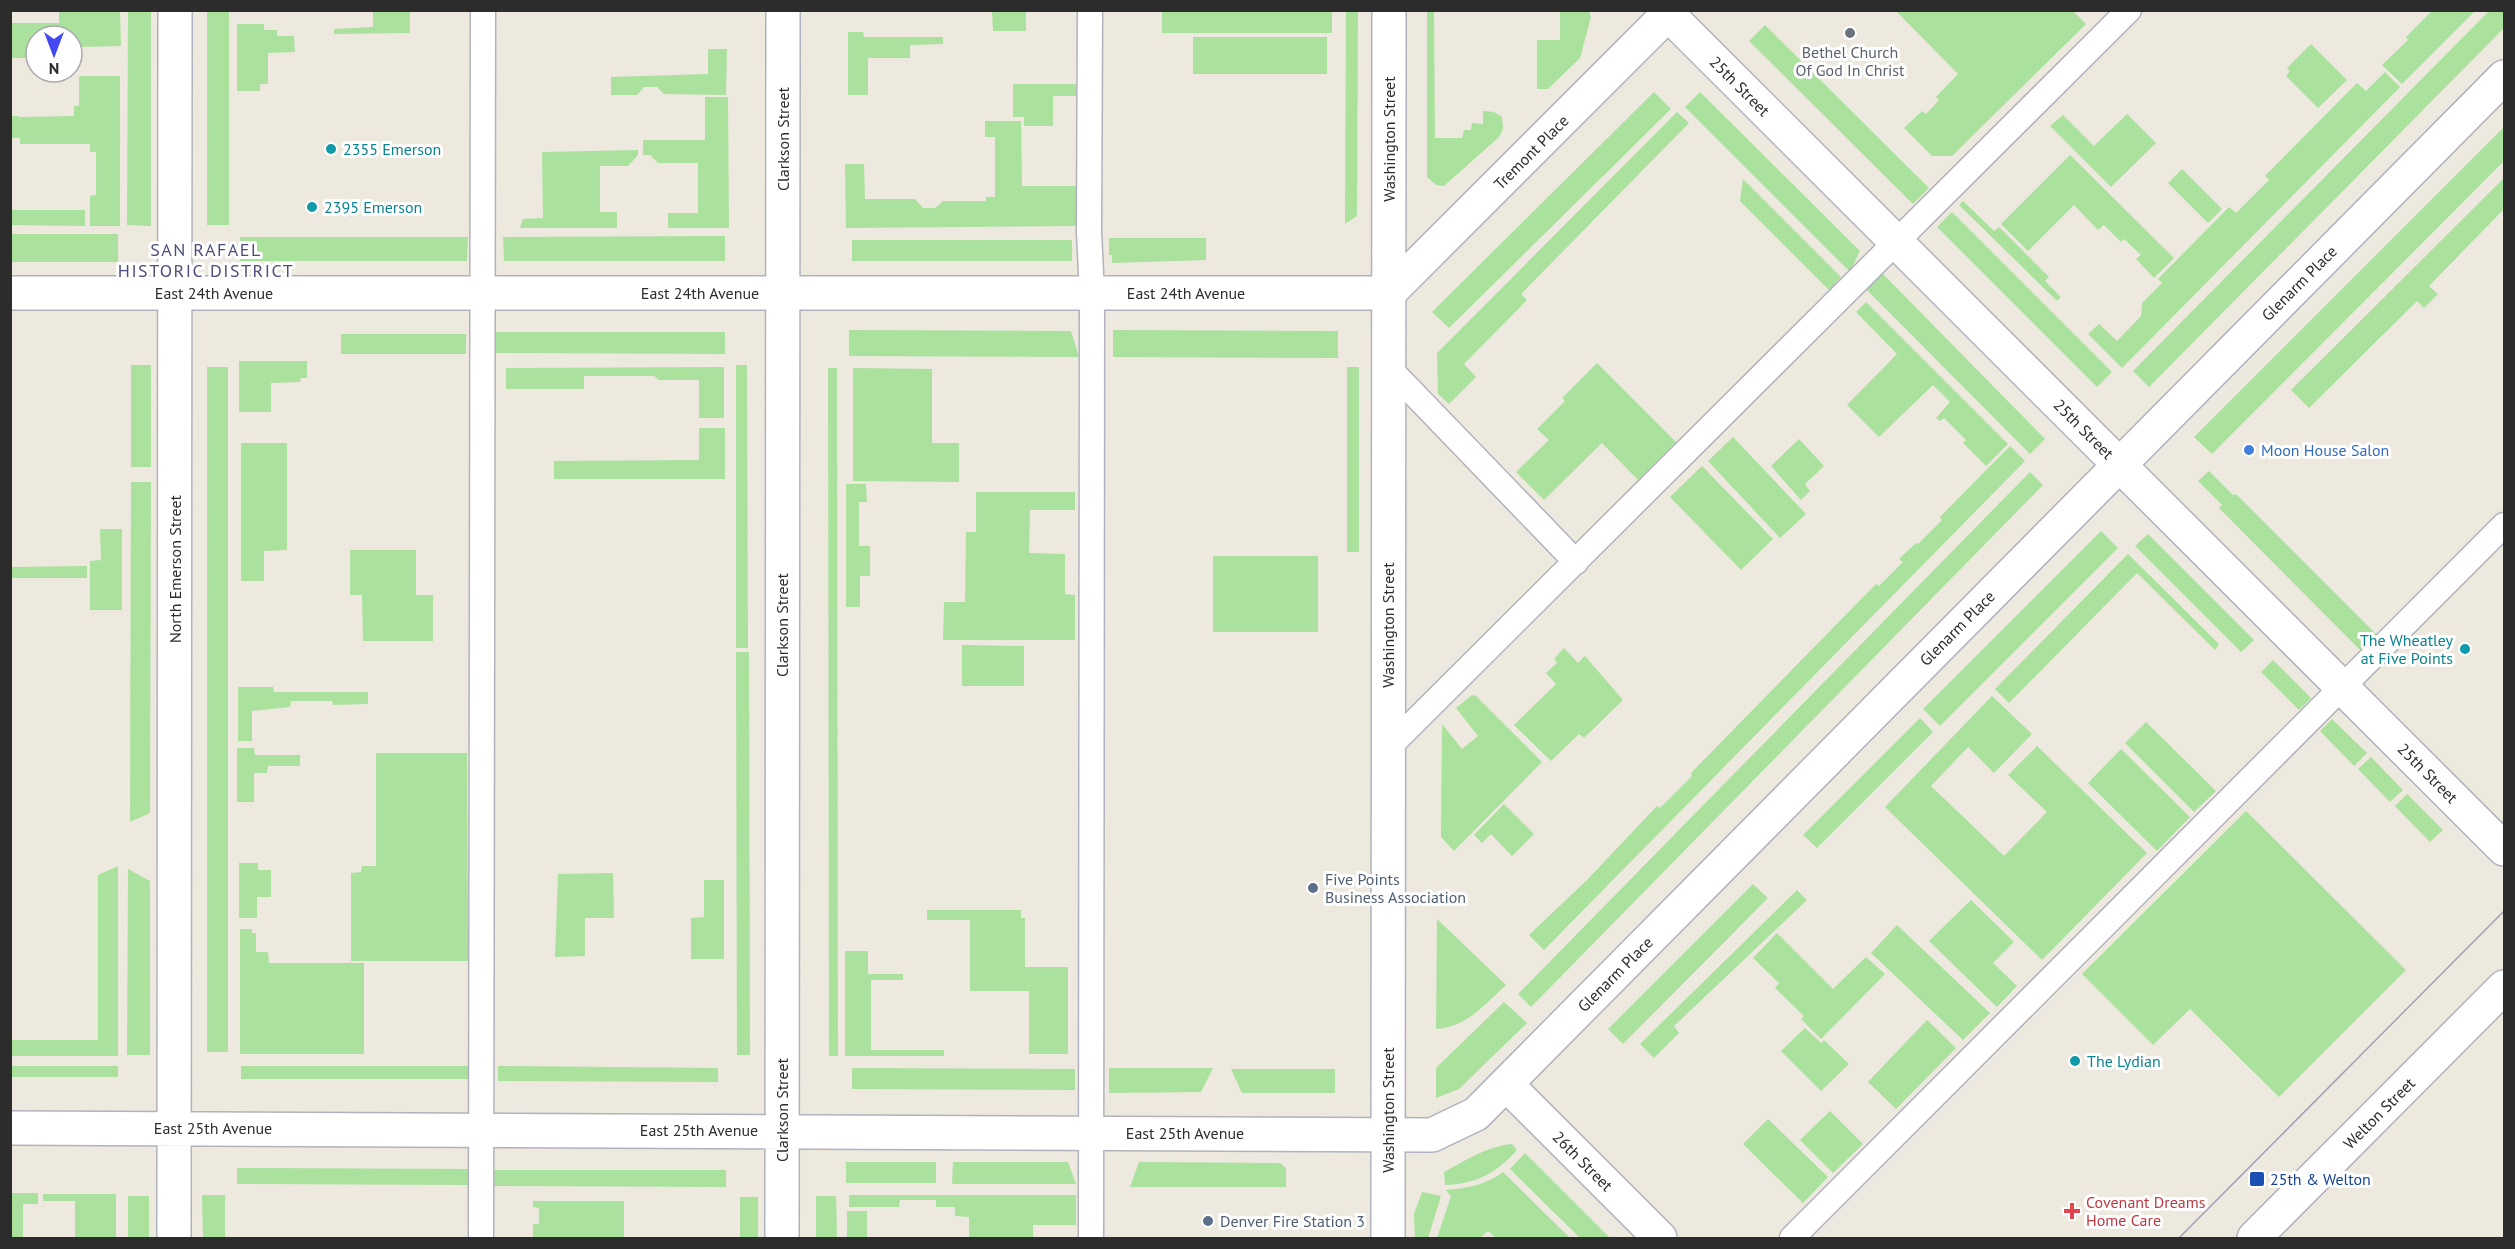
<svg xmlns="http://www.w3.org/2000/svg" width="2515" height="1249" font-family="'PT Sans',sans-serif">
<rect width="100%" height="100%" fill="#ede9de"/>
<path fill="#a9e19d" d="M1434,10l1,128h27l2,-8h7l1,-7 11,1v-13l11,1 8,5 1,12 -4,8 -55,49 -8,-1 -9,-8v-166z
M59,11h61l1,35 -40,1 -1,11h-8v-22h-36v22h-25v-44l1,9h47z
M128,11h23v215l-24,-1z
M207,11h22v214h-22z
M373,11h37v22l-76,1v-5l39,-2z
M992,11h34v20h-33z
M1162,11h170v22h-170z
M1346,11h12l-1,205 -12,8z
M1560,11h29l2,6 -11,41 -32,31h-11v-49h23z
M1896,11h177l13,13 -134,132h-20l-28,-28 18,-17 4,3 13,-14 -3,-3 22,-23z
M2432,11h43l-73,73 -20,-19 26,-25 -2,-3z
M2489,11h15v17l-355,359 -16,-16z
M237,24h27v6h13v6h17l1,16 -27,1v31h-8v7h-23z
M1765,25l164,163 -16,16 -164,-163z
M848,32h15l1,5h79v7l-33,1v13h-42v37h-20z
M1193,37h134v37h-134z
M2311,44l36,36 -29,28 -32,-32 4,-5 -3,-3z
M708,49h19l-1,46 -62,-1 -7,-7h-13l-7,8h-26v-18l97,-3z
M2385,72l15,15 -278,281 -34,-34 11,-10 18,17 24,-25 1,-13 20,-20 -4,-4 71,-72 7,6 33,-33 -4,-4 92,-93 9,8z
M79,76h41v150h-30v-30l6,-1v-43h-6v-8h-70v-6h-9v-22h8l1,6v-5l54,-1v-10h5z
M1013,84h63v12h-23v30h-29v-9h-11z
M1654,92l17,17 -222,219 -17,-16z
M1700,92l160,159 -10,21 -165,-165z
M705,97h23l1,131h-61v-15h30v-50h-40l-8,-8h-7v-15h62z
M1677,112l12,11 -168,171 6,6 -63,64 12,13 -27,27 -11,-10 -1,-41z
M2127,114l29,29 -45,44 -61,-61 13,-11 31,31z
M985,121h36l1,65h54l1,40 -231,2 -1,-64h19l1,35h50l8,9h12l8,-7h43v-4h9v-60h-10z
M2504,127v34l-292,293 -18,-17z
M638,150v5l-10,11h-28v46h17v16h-97l3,-9 20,-1 -1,-66z
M2070,155l104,103 -20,20 -18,-19 5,-4 -17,-16 -3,3 -17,-17 -6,5 -24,-25 -46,46 -27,-27z
M2182,169l40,40 -14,14 -40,-40z
M2504,178v31l-75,77 9,8 -14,14 -7,-7 -108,107 -18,-18z
M1743,179l98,98 -12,13 -89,-89z
M1963,201l31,30 5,-4 50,50 -4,4 16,16 -4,4 -98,-96z
M11,210h74v16l-74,-1z
M1952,212l160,160 -15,15 -160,-160z
M11,234h107v28h-107z
M725,236v25h-221l-1,-24z
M240,237h228l-1,24h-227z
M1109,238h97v22l-94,3v-8h-3z
M852,240h220v21h-220z
M1878,269l167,170 -15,15 -168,-169z
M1866,302l142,142 -22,22 -23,-23 3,-3 -22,-22 -4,3 -4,-3 14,-16 -17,-17 -54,52 -32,-32 50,-51 -41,-42z
M849,330l222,1 8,26 -230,-1z
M1113,330l225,1v27l-225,-1z
M494,332h231v22l-231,-1z
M341,334h125v20h-125z
M239,361h68v17h-6l-1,4 -29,1v29h-32z
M1597,363l79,79 -38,38 -36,-37 -58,57 -28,-28 33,-32 -12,-11 28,-28 -3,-3z
M131,365h20v102h-20z
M736,365h11l1,283h-12z
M207,367h21v685h-21z
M724,367v51h-25v-38h-40l-5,-4h-70v13h-78v-21z
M1347,367h12v185h-12z
M828,368h9l1,688h-9z
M853,368l79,1v74h27v39l-106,-1z
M699,428h26v51h-171v-18l145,-1z
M1733,437l73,77 -26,24 -72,-77z
M1799,439l25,27 -19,18 5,7 -9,9 -30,-34z
M241,443h46v107l-23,1v30h-23z
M2010,446l15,15 -481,489 -15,-15 58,-55 70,-74 3,2 32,-32 -1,-3 185,-189 3,2 24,-24 -4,-3 17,-16 2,1 24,-24 -2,-3z
M1702,466l71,73 -32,31 -71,-73z
M2209,471l24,24 3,-1 148,148 -16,16 -149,-150 3,-3 -24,-24z
M2030,472l13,13 -512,522 -13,-13z
M131,482h20l-1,331 -20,9z
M846,484h20l1,18h-8v44h11v30h-10v31h-14z
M976,492h99v18h-45l-1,43 36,1v40l10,1v45h-132l1,-38h21l1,-70h10z
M100,529h22v81h-32v-49l11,-1z
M2101,531l17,17 -178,178 -17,-17z
M2148,534l106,106 -13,12 -106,-106z
M350,550h66v45h17v46h-70l-1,-46h-12z
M2128,554l91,90 -4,6 -78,-77 -128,130 -14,-14z
M1213,556h105v76h-105z
M87,566v12h-76v-11z
M962,645l62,1v40h-62z
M1564,648l14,15 7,-7 38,44 -39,38 -5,-4 -28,27 -37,-36 42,-41 -10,-11 11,-10 -3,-4z
M736,652h13l1,403h-13z
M2273,660l38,38 -12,12 -38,-38z
M238,687h35l1,5h94v12l-35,1 -1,-4h-41l-1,6 -38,4v30h-14z
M1472,695l4,1 66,66 -88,89 -13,-14 1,-113 20,25 16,-13 -22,-28z
M1992,696l40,38 -38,39 -26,-26 -37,39 73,70 43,-44 -39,-37 29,-29 110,107 -105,107 -157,-153z
M1920,718l13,14 -116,116 -14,-13z
M2332,719l35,34 -13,13 -34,-35z
M2146,722l70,69 -22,21 -69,-69z
M237,748h17l1,7h45v11h-32l-1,7h-13v29h-17z
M2121,749l69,68 -33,34 -69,-68z
M376,753h91l1,208h-117v-88l10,-1 1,-6h14z
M2371,757l32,33 -13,12 -32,-33z
M2407,794l36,36 -13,12 -35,-36z
M1504,804l30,30 -22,22 -21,-22 -9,9 -8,-8z
M2246,811l160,159 -127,127 -89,-88 -37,36 -71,-71z
M239,863h19v7h13v27h-14v21h-18z
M118,866v190h-107v-16h87v-165z
M128,869l22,12v174h-23z
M613,873l1,45h-29v38l-30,1 3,-83z
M704,880h20v79h-33v-41l13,-1z
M1753,884l15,14 -145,146 -15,-15z
M1797,890l10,10 -133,126 5,7 -25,25 -14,-14z
M1971,900l43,42 -21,21 24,23 -20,21 -68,-66z
M927,910h94v8h4v49h43v87h-39v-63h-59v-71h-43z
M1437,919l69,66c-22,20 -39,42 -70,44z
M1897,925l93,88 -27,27 -92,-87z
M240,929h12v4h4v19h12l1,11h95v91h-124z
M1777,933l56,56 33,-32 19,17 -64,65 -20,-20 3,-3 -29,-28 4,-5 -26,-25z
M845,951h23v23h35v6h-32v70h73v6h-99z
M1504,1002l23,21 -68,66 -23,9v-30z
M1927,1020l29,28 -60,61 -28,-27z
M1805,1028l16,15 3,-3 25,24 -28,27 -40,-40z
M10,1066h108v11h-107z
M241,1066h228v13h-228z
M498,1066l220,2v14l-220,-1z
M852,1068l223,1v21l-223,-1z
M1109,1068h104l-12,24 -92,1z
M1231,1069h104v24h-93z
M1830,1111l33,33 -30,29 -33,-33z
M1768,1119l60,58 -25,26 -60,-59z
M1512,1144l5,6c-21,23 -40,34 -72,35l-1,-13c21,-11 43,-26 68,-28z
M1525,1153l84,84 -29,1 -70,-69z
M846,1162h90v21h-90z
M953,1162h115l8,22h-124z
M1139,1162l141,1 6,5v19h-156z
M237,1168l231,1v16l-231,-1z
M494,1170h232v17l-232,-1z
M1503,1172l67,66h-74l-8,-7 -8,7h-43l14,-42 -5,-6c21,-2 40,-5 57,-18z
M1422,1192l19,4 -13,42h-13l-1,-24z
M11,1193h27v11h-15v34h-12z
M43,1194h73v44h-41v-37h-32z
M202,1195h23v43h-22z
M849,1195h227v30h-43v13h-64v-21l-14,-1v-9h-19v-7h-36l-1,7h-50z
M128,1196h21v42h-21z
M816,1196h20l1,42h-21z
M740,1197h18v41h-18z
M533,1201h91v37h-91v-14h6v-16l-6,-1z
M847,1211h20v27h-20z"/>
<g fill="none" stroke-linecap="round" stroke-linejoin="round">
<g stroke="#b2b2be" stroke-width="27">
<path id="lane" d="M1090,10l-1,222 3,61 -1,945
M1388,367l188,195
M1388,748l741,-738
M481,1238l2,-1228
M1792,1238l712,-713"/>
</g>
<g stroke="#b2b2be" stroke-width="36">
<path id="street" d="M1664,10l840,839
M10,293h1379l283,-283
M1506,1084l154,154
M10,1128l1422,7 44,-21 1028,-1037
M174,1238l1,-1228
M782,1238l1,-1228"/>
</g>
<g stroke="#b2b2be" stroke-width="36">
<path id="secondary" d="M1388,1238l1,-1228
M2254,1238l250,-251"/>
</g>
<use href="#lane" stroke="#fff" stroke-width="24"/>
<use href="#street" stroke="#fff" stroke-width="33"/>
<use href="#secondary" stroke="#fff" stroke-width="33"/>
<path stroke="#a1a1b5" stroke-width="1.5" d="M2179,1238l325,-327"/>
</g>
<circle fill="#6b7280" stroke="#fff" stroke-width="2" cx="1850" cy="33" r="6"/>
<g fill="#0f9aa8" stroke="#fff" stroke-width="2">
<circle cx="331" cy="149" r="6"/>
<circle cx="312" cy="207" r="6"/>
<circle cx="2465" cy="649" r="6"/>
<circle cx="2075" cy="1061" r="6"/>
</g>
<circle fill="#3f7fe0" stroke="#fff" stroke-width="2" cx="2249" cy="450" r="6"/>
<g fill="#5c6f8a" stroke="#fff" stroke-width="2">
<circle cx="1313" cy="888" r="6"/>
<circle cx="1208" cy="1221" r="6"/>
</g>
<rect fill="#1a4fb4" stroke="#fff" stroke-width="2" x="2249" y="1171" width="16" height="16" rx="3"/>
<path fill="#e0444e" stroke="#fff" stroke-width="2" d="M2069 1202h6v6h6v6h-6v6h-6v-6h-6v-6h6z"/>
<g text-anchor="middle" stroke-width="6" stroke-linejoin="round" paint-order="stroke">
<g font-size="16" fill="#5b616d" stroke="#fff">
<text x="1850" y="58">Bethel Church<tspan x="1850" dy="18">Of God In Christ</tspan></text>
</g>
<g font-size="16" fill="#2c2c2c" stroke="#fff">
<text transform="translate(1740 86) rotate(45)" y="6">25th Street</text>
<text transform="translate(783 139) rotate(-90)" y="6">Clarkson Street</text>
<text transform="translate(1389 139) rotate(-90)" y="6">Washington Street</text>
<text transform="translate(1531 152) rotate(-45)" y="6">Tremont Place</text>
<text transform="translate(2299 283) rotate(-45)" y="6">Glenarm Place</text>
<text x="214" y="299">East 24th Avenue</text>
<text x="700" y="299">East 24th Avenue</text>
<text x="1186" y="299">East 24th Avenue</text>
<text transform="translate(2084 429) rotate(45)" y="6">25th Street</text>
<text transform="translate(175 569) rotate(-90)" y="6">North Emerson Street</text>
<text transform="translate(782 625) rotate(-90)" y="6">Clarkson Street</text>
<text transform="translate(1388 625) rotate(-90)" y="6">Washington Street</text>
<text transform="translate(1957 628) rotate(-45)" y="6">Glenarm Place</text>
<text transform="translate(2428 773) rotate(45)" y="6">25th Street</text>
<text transform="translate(1615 974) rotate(-45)" y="6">Glenarm Place</text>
<text transform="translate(782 1110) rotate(-90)" y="6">Clarkson Street</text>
<text transform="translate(1388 1110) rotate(-90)" y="6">Washington Street</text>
<text transform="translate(2379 1113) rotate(-45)" y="6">Welton Street</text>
<text x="213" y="1134">East 25th Avenue</text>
<text x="699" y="1136">East 25th Avenue</text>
<text x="1185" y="1139">East 25th Avenue</text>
<text transform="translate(1583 1161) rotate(45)" y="6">26th Street</text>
</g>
<g font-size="16" fill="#0d838f" stroke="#fff" text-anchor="start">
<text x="343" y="155">2355 Emerson</text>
<text x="324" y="213">2395 Emerson</text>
<text x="2453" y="646" text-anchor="end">The Wheatley<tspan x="2453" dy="18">at Five Points</tspan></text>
<text x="2087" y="1067">The Lydian</text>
</g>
<g font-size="16" fill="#366cbe" stroke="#fff" text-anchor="start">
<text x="2261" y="456">Moon House Salon</text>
</g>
<g font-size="16" fill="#4e5e75" stroke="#fff" text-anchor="start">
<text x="1325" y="885">Five Points<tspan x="1325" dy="18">Business Association</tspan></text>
<text x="1220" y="1227">Denver Fire Station 3</text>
</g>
<g font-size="16" fill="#164399" stroke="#fff" text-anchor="start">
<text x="2270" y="1185">25th &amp; Welton</text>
</g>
<g font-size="16" fill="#be3a42" stroke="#fff" text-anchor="start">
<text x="2086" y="1208">Covenant Dreams<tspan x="2086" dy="18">Home Care</tspan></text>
</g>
<g font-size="18" letter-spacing="1.5" fill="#4d4e7b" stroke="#fff">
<text x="206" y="256">SAN RAFAEL<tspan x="206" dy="21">HISTORIC DISTRICT</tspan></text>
</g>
</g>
<rect width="2515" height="1249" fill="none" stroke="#2c2c2c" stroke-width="24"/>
<g transform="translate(54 54) rotate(180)"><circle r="28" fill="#ffffff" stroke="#ababab" stroke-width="1.5"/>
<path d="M0-4.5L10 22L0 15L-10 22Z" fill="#4549f4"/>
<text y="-9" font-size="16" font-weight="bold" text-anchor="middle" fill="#2c2c2c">N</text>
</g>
</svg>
